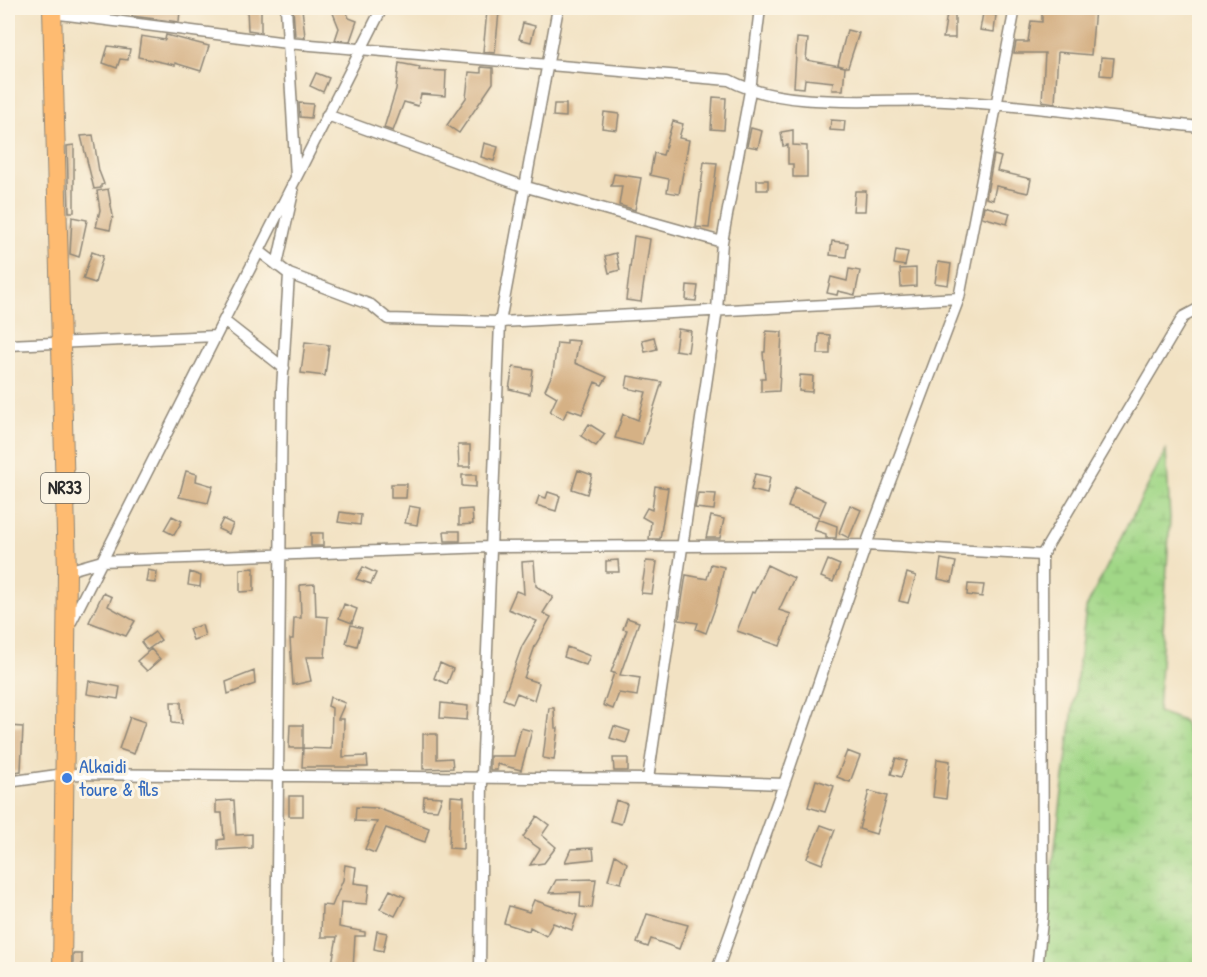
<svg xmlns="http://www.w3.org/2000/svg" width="1207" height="977" font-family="'Patrick Hand',sans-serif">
<defs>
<pattern id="wetland-marsh" width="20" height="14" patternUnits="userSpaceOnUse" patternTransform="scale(1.5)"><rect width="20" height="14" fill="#a1d787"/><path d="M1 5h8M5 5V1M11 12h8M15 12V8" fill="none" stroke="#8bb975"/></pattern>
</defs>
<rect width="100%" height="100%" fill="#fcf5e5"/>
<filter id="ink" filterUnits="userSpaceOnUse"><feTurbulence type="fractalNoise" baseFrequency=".0167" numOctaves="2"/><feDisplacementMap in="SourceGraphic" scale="12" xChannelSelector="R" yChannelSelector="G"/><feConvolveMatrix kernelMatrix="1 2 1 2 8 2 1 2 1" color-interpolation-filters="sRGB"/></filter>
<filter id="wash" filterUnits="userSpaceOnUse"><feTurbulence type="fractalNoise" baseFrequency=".008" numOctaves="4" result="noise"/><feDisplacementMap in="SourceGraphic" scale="24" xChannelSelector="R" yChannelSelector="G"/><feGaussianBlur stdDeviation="1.35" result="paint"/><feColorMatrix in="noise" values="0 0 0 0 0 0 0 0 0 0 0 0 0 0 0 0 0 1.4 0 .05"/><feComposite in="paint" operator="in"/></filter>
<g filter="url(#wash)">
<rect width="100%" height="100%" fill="#f2e2c3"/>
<path fill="url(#wetland-marsh)" stroke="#668159" stroke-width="1.5" d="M1166,450l4,68 -12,194 26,9 15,42v206l-160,1 47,-362z"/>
<g id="blocks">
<path fill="#d5b185" d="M133,8l47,2 -1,12 -47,-6z
M247,8h14v24l-13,-2z
M293,8h9l3,29 -10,-1z
M331,8h14l4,10 8,3 -7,20 -15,-1 4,-12z
M948,8h7v30h-12z
M1042,8h53l-4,47 -33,-3 -3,51 -13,-2 3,-48h-31l2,-11h12l3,-21 11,1z
M487,11l12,1 -4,41 -12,-1z
M983,13l13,2 -2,17 -14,-2z
M523,23l12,3 -4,16 -12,-3z
M847,30l12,3 -11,34h-3l-2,23h-11l1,-8 -28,-3 -1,9 -10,-1 3,-49 11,1 -2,21 39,7 -7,-2z
M166,35l43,11 -8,25 -26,-8v2l-37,-8 3,-21 24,4z
M108,46l22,3 -2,11 -8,-1 -3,9 -14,-5z
M1101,57l13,1 -2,18 -12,-1z
M399,63l21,4 -1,3 27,1 -1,25 -24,-2 -3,12 -14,-4 -11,29 -9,-3 12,-39z
M481,67l12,1v15l-34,50 -12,-8 19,-27 3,-26 12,1z
M316,73l13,5 -6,14 -13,-6z
M713,97l13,1 -2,32 -13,-1z
M299,103l14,1 -2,14 -11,-1z
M554,104h12v13l-13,-1z
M604,112l15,2 -2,16 -15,-2z
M831,120l14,1 -1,10 -14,-1z
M673,121l10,3 -4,14 10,2 -10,54 -12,-2 2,-13 -19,-4 4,-22 9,2z
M751,128l11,3 -4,17 -11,-2z
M793,130v15l14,1v31h-14v-13h-5v-19l-5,1 -2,-14z
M93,135l6,36 5,13 -3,1v3l-7,1 -13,-53z
M484,143l14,4 -4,14 -13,-4z
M74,145v67h-5l-2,-66z
M994,155l7,2 -4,14 34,8 -3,14 -32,-7 -3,14 -7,-2z
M704,162l13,1 -8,65 -13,-1z
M614,174l27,4 -6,32 -16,-5 3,-19h-11z
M757,180h11v10h-11z
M108,189l5,27 -3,14 -14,-3 4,-17 -3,-19z
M855,191h11l-1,20h-12z
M984,206l26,7 -3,11 -25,-7z
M72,217l15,3 -8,37 -9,-3z
M634,236l16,3 -9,63 -15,-2z
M832,241l16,2 -2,14 -16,-2z
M896,250l12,2 -3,14 -11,-2z
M92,252l11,4 -8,27 -12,-4z
M616,253l4,17 -11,3 -4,-17z
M938,262l13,2 -3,21 -13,-2z
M916,268v18l-15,1 -1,-18z
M849,269l11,2 -5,24 -17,-4 -1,4 -10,-2 4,-16 16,4z
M687,285l11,1 -2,15 -10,-1z
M678,329l13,2 -3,21 -13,-2z
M766,331l16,1 -3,59 -18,1v-14h4l-2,-26h2z
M819,334l11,1v19h-12z
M654,337l3,12 -12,3 -3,-12z
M567,340l12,1 -4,22 32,14 -5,8 -7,-3 -13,32 -14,-5 -5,10 -13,-7 7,-15 -12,-7 8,-18 4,-29 10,1z
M305,342l24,3 -4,31 -24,-3z
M513,367l20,3 -3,24 -21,-5z
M800,375l13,1 -1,16 -13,-1z
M628,376l34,6 -20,63 -27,-7 8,-24 15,6 8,-28 -20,-4z
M589,424l16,10 -9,12 -15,-10z
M458,445h12v22h-11z
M578,470l14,5 -5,19 -15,-5z
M186,471l11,3 -1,7 17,5 -5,17 -29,-6z
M755,474l15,3 -3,17 -16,-4z
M462,475h14v12l-14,-1z
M391,484h16l-1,14h-15z
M655,486l13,2 -8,51h-11l2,-17 -9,-5 5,-9 5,2z
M795,487l31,14 -7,16 -31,-10z
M548,492l12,4 -4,15 -20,-6 3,-9 7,2z
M698,493l18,1 -2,16 -19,-2z
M850,505l11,5 -12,28 -10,-5z
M409,506l11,2 -3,17 -12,-2z
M472,509l1,15 -14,1v-15z
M340,512l21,3 -1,10 -22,-3z
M172,516l10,5 -8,14 -10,-5z
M711,516l13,3 -4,19h-14z
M223,519l10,5 -4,10 -11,-5z
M818,519l19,7 -1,12h-10v-4l-12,-4z
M444,531h16v10h-15z
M311,533h12v13h-12z
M941,559l15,3 -4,20 -14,-3z
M618,560l1,12h-13v-11z
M828,560l12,5 -7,17 -12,-5z
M534,561l2,25 17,11 -10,16 8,4 -16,29 -11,32 15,5 -5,17 -17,-7 -4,10 -10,-4 19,-53 15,-25 -29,-12 8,-18 8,3 -2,-32z
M646,561l11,1 -5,32 -11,-1z
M711,564l13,3 -8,38 -10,28 -10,-4 2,-6 -19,-3 7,-45 21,4z
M767,565l27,13 -15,32 12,4 -11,32 -43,-15 15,-39 2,1z
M363,567l13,6 -5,11 -15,-5z
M254,568v23l-14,1v-23z
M148,570l9,2 -1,11 -10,-1z
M190,572l11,4 -1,11 -12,-2z
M907,573l9,3 -8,27 -9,-2z
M315,584l1,32 12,1 -3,40h-19l5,24 -18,4 -3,-46h3l1,-21h7l-1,-33z
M968,584l16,1 -2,12 -15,-2z
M103,593l9,4 -4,9 27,15 -9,15 -37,-14z
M344,604l13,5 -5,14 -13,-5z
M627,618l12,4 -19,53 20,3 -3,18 -18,-3 -6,16 -10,-4 11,-32 3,1 -6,-2 16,-42 -4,-1z
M202,625l3,11 -12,4 -4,-11z
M351,625l11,3 -5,18 -11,-3z
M155,632l6,8 -14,10 -6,-8z
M567,647l23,9 -4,9 -22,-8z
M151,649l9,10 -13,12 -10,-10z
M440,663l13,6 -6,15 -13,-6z
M254,671l1,13 -27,10 -2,-12z
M89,681l31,6 -2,12 -31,-5z
M330,697l15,6 -7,16h6l-1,38 24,-1 1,11h-66l1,-19 28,1 1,-41 -4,-2z
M171,702h10l1,22 -10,-1z
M441,703l27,3 -1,14 -27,-2z
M549,708h5l1,20h3l-4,32 -11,-2z
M130,717l15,5 -11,32 -15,-5z
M290,725h13v23h-14z
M8,726l15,1 -2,44 -13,2z
M614,726l16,5 -4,12 -16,-5z
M521,728l11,3 -11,39 -24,-6v6h-7v-14h24z
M423,734h14v25l15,-1 1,10 -30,1z
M847,751l13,5 -10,26 -13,-5z
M613,758h15v13h-14z
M896,758l11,3 -6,16 -10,-3z
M937,759l13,2 -4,38 -13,-2z
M816,780l18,6 -9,26 -17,-5z
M869,791l18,5 -11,38 -17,-5z
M289,796h14v20h-14z
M424,796l18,1 -5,13 -14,-1z
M451,796l13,1 -1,52 -14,-1z
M234,800l2,35 16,-1v14l-34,2v-10l6,-1 -2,-26h-6v-12z
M616,800l11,4 -6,20 -11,-3z
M356,807l21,1 52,20 -4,14 -39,-14 -11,25 -10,-4 12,-27 -22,-1z
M537,816l12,9 -7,10 14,12 -12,16 -14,2 10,-16 -17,-12z
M821,825l14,5 -13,34 -15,-6z
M593,848l1,11 -29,3 6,-13z
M615,855l12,8 -6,20 -13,-3z
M345,865l11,2 -2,16 15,2 -2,19 -26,-2 -2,25 26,5v4h-10l-2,33h-22l6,-32h-16l1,-32 10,1 11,-26z
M596,879l-4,29 -12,-1 1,-15 -32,1 7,-13z
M390,890l15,7 -10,19 -15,-7z
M534,900l43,15 -5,15 -19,-7 -7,13 -16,-9 -1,4 -25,-8 5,-17 20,6z
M647,914l41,11 -9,24 -28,-10 -3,8 -11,-4z
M377,931l10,2 -4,18 -9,-2z
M73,954h9v15h-9z"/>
</g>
</g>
<g filter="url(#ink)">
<use href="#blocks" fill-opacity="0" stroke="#8e8677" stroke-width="1.5"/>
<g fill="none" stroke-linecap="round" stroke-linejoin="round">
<g stroke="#8e8677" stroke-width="13">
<path id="street" d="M286,8l10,169
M52,13l235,30 442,37c58,31 151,18 216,21 85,4 170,17 255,26
M327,115l196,71 199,56
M259,251l30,23 82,31 17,14 112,3 459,-24
M277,265l16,-73
M224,321l60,47
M8,345l208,-9
M67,571l35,-10 389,-14 375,-2 176,10
M69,626l313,-618
M648,779l69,-469 5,-68 28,-151 10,-83
M8,782l56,-8 584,5 136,5
M276,970l6,-581 7,-115
M480,970l2,-193 18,-455 58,-314
M717,970l67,-186 82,-239 93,-247 56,-290
M1037,970l6,-59 -1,-356 141,-238 17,-9"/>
</g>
<g stroke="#8e8677" stroke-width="20">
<path id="primary" d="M52,8l15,563 -5,399"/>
</g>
<use href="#street" stroke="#fff" stroke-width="10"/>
<use href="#primary" stroke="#febb71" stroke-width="18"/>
</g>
</g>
<circle fill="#3f7fe0" stroke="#fcf5e5" stroke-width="2" cx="67" cy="778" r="6"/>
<g text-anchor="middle" stroke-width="6" stroke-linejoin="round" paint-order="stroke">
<rect fill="#fcf5e5" stroke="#6a6863" stroke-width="1.5" x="41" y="473" width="48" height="30" rx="4.5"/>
<g font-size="18" font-weight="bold" fill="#2b2b2b">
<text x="65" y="494">NR33</text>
</g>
<g font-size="20" fill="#366cbe" stroke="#fcf5e5" text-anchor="start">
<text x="79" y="773">Alkaidi<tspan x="79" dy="23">toure &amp; fils</tspan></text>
</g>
</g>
<rect width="1207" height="977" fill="none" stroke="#fcf5e5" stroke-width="30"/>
</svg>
